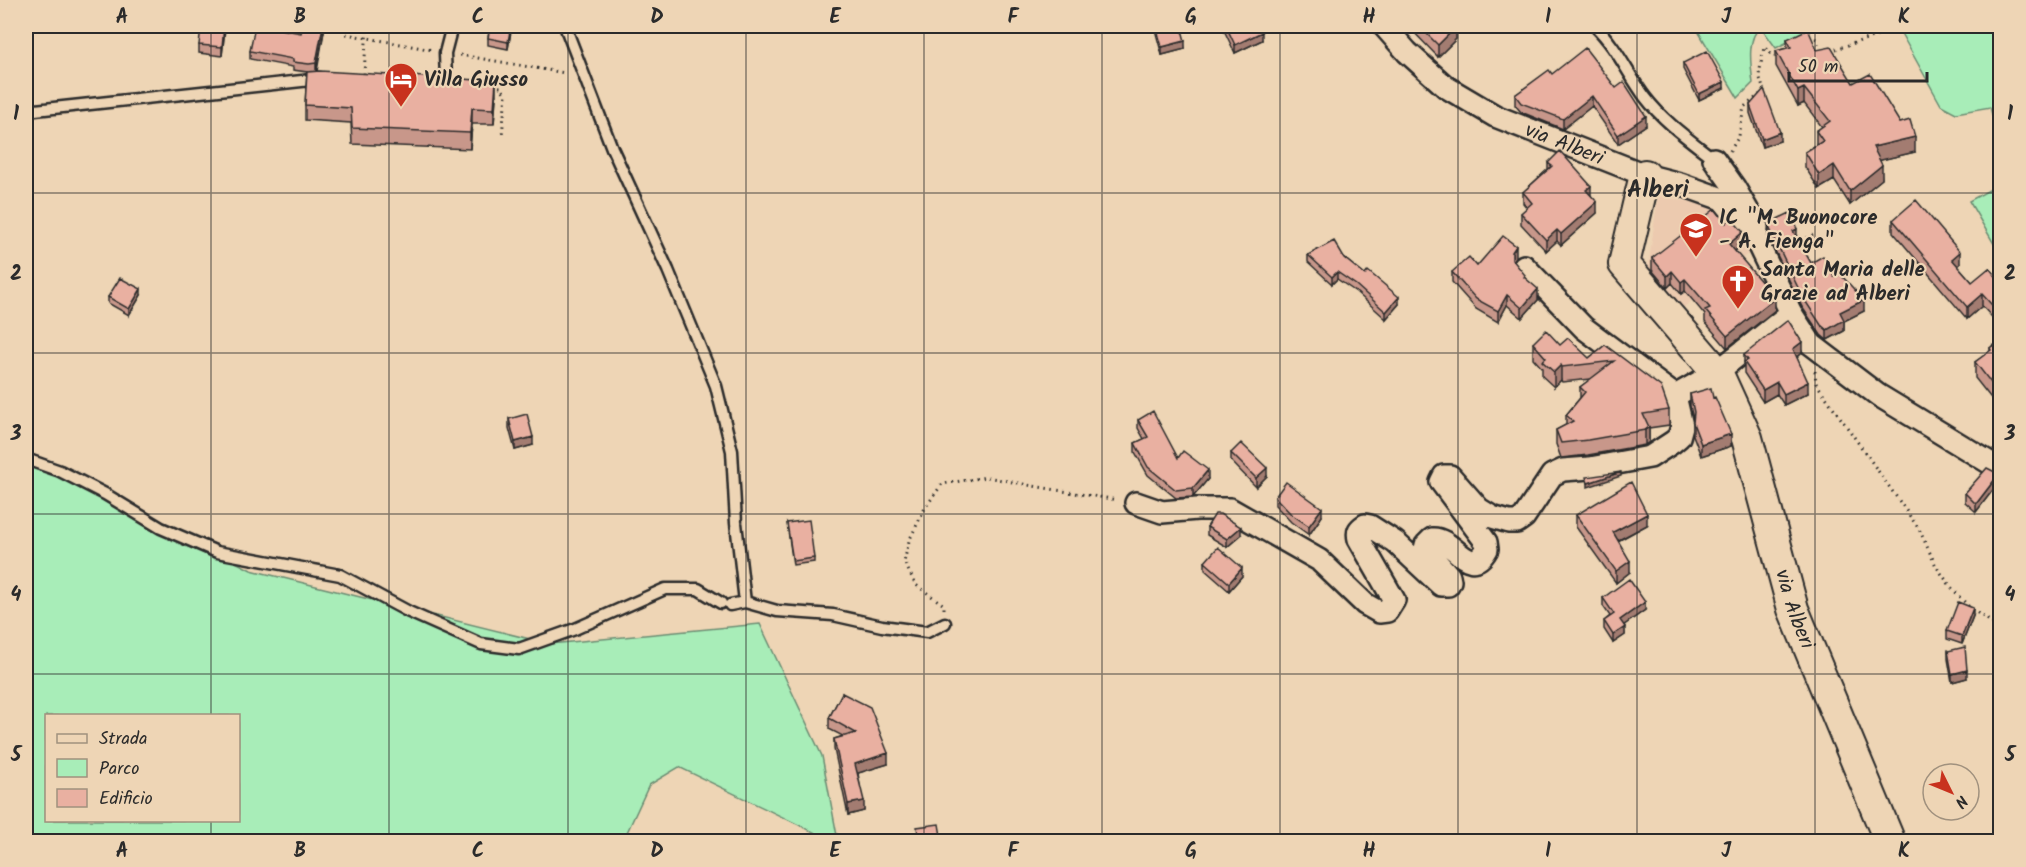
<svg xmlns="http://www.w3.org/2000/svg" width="2026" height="867" font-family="Kalam,sans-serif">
<rect width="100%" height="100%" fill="#eed5b5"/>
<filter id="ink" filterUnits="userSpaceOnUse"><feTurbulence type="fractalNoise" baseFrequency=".0167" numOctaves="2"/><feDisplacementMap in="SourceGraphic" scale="12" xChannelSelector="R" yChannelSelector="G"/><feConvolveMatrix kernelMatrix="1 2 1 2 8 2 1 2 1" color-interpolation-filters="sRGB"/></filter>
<g filter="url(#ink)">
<path fill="#eccaaf" d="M1658,196l65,11 33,40 -74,62 -34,-40z"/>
<path fill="#a8edb8" stroke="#6a8c72" stroke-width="1.5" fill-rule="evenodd" d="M1695,26h120v2l-39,20 -15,-21c-15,10 -10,40 -8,56l-15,15z
M1897,26h103v119l-10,-38 -34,6 -15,-8z
M2000,184v70l-31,-53z
M26,453l225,117 299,74 210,-20 62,132 16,85h-6l-153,-74 -30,18 -26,56h-597zM46,716h192v104h-192z"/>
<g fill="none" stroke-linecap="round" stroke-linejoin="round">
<g stroke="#2b2b2b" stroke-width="15">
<path id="lane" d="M565,26l47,122 56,122 48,116 16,65 4,72 9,79
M1595,26c21,20 33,48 50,71 19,25 45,43 69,62
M446,80l-1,-27 7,-27
M26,111l294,-32
M26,459l34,12 45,23 56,34 56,24 123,23 69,37 72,32 38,5 56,-20 90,-40h33l23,14
M730,605l15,-3 32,9 56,4 49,11 45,6 18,-9"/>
</g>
<g stroke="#2b2b2b" stroke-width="26">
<g id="street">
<path id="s1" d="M1384,26l23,26 39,35 49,29 150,59 35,9 42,15 34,41"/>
<path d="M1714,159l20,28 23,40 -1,13 35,73 20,31 67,51 122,74"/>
<path d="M1524,266l60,62 91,68 42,-24 74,-59"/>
<path d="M1136,503l26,9 35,-3h33l89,51 46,44 14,8 8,-1 7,-11 -35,-61c-2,-8 0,-10 6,-14l5,1 25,16 46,43h7l2,-4 -1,-5 -24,-27 1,-4 6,-6c22,-2 37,42 55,10l-1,-7 -45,-60 3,-6h6l29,33 13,8 17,5h8l7,-5 28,-42 11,-5 27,-2 60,-11 23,-15 6,-5 3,-11 -7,-30"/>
</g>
</g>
<g stroke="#2b2b2b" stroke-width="34">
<g id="secondary">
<path id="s2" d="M1645,175l-21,89 93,108 30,66 46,171 97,233"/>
</g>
</g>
<path stroke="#2b2b2b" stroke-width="3" stroke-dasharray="1.5 4.5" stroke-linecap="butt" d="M346,34l87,16
M1809,40l7,-1 5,13
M1830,51l61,-20
M460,55l105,18
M364,74l3,-48
M493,86l8,1 5,8 -4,40
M1730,151l9,-15 5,-29 20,-16 -5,-16 5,-28 10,10 5,-3
M1796,244l17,-9
M1815,371l1,12 103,146 17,37 15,21 19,21 30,20
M944,609v-4l-28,-20 -12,-23 5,-21 16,-33 17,-24 45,-7 46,9 84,14"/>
<use href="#lane" stroke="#eed5b5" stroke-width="10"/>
<use href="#street" stroke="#eed5b5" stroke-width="21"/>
<use href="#secondary" stroke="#eed5b5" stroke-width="30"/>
</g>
<path fill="#c8978a" stroke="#2b2b2b" stroke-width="1.5" d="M225,26l-3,30 -23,-3v-8z
M325,26l-8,45 179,26 -2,27h-22l-2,25 -118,-5 -1,-21 -46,-3v-15l2,-33 -14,-2v-3l-43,-8v-8z
M490,26h30l-1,6 -8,-1 -3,18 -20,-4v-7z
M1154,26h27l4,23 -23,6z
M1222,26h37l3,14 -27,13z
M1408,26h47l1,13 -18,18z
M1787,39l30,11 36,33 62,69 -35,8 2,19 -32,26 -16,-25 -15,9 -14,-22v-15l11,-7v-14l6,-4 -18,-24 -6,3 -22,-40v-15l11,-3z
M1683,63l41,25 -25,12 -16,-31z
M1552,74l64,14 30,37 -28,19 -26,-38 -29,23 -42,-17 -6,-7v-10z
M1750,105l30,36 -18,6 -12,-34z
M1548,163l43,33 6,17 -36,32 -4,-4 -11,10 -25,-27v-11l6,-5 -4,-5v-11l25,-23z
M1893,220l67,44 -2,2 14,16h29v45l-19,-21 -15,13 -74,-87z
M1769,223l28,15 14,25 23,14 30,34 -20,10v10l-17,9 -6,-5 -19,-28 -33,-69z
M1743,244l-8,7 40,59 -48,38 -22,-26v-7l-20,-24 -4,3 -9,-11 -5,5 -15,-18v-12z
M1308,255l36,3 55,46 -13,15 -30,-27 -19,-13 -5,5 -24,-22z
M1516,257l-3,4 12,17 13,22 -16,18 -15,-13 -9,17 -22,-13 -24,-27v-10z
M141,295l-12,20 -21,-12v-6z
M1533,343l27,2 29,13 16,-13 64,65v15l-20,3v14l-4,3 -57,10 -27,3 -5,-14v-14l10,-5v-10l14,-17v-11l11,-8 -29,3 -1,-2 -7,7 -12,-11v-8l-9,-10z
M1990,348l11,2 -3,57 -23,-29v-16l15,-10z
M1802,353l-5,5 11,35 -24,12 -7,-11 -14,8 -19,-29v-18z
M1690,394l23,4 18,48 -30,10 -8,-21v-16l-3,-13z
M509,419l24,26 -18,5 -6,-22z
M1138,420l40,38 30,21 -15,18 -17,1 -28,-23 -13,-23v-9l9,-4 -6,-11z
M1231,453l36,23 -11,11 -25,-26z
M1999,482l-23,30 -11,-10v-9z
M1275,497l47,19 -13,19 -18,-13 -16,-17z
M1576,515l71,10 -29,16 12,31 -14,11 -40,-56z
M787,523l27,35v4l-21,3z
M1207,527l34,8 -14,12 -20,-12z
M1205,562l37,14 -13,15 -24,-21z
M1603,598l42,12 -21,15 1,10 -12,8 -9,-14v-8l6,-5 -7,-10z
M1973,616l-11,28 -15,-5v-8z
M1948,651l19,27 -15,4 -4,-23z
M842,693l46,71 -30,9 6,38 -16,4 -14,-66v-10l9,-3 -14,-7v-11z"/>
<path fill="#a37b71" stroke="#2b2b2b" stroke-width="1.5" d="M224,26l1,3 -3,27v-9z
M323,26h2l-9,46v-9z
M511,26v5l-3,18v-7z
M1456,27v12l-18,18v-12z
M1262,32v8l-27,13v-8z
M1185,41v8l-23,6v-8z
M496,81v16l-2,27v-15z
M1724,82v6l-25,12v-6z
M1804,88v15l-6,3v-15z
M1592,96v10l-29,23v-10z
M472,108v16l-2,25v-16z
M1646,116v9l-28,19v-9z
M1780,132v9l-18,6v-8z
M1915,137v15l-42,10v-15z
M1834,165v15l-15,9v-14z
M1882,165v14l-32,26v-14z
M1591,186v11l-5,-7z
M1597,202v11l-36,32v-11z
M1797,229v11l-4,-9z
M1557,230v11l-11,10v-11z
M1743,232v12l-14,12v-12z
M1516,246v11l-4,5v-10z
M1960,252v12l-8,7v-12z
M1672,271v12l-5,5v-12z
M1337,272v7l-5,5v-7z
M1685,279v12l-4,3v-12z
M141,289v6l-12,20v-6z
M1538,289v11l-16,18v-10z
M1982,294v12l-15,13v-12z
M1507,295v10l-9,17v-11z
M1399,297v7l-13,15v-7z
M1775,298v12l-48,38v-12z
M1864,300v11l-20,10v10l-17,9v-10l13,-18z
M1802,342v11l-9,8v-12z
M1561,365v15l-7,7v-15z
M1777,382v12l-14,8v-12z
M1808,382v11l-24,12v-11z
M2001,390v15l-3,2v-15z
M1649,427v15l-4,3v-15z
M1731,434v12l-30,10v-12z
M533,437v8l-18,5v-8z
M1267,468v8l-11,11v-9z
M1208,470v9l-15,18v-9z
M1621,472v4l-33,11v-4z
M1999,474v8l-23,30v-8z
M1322,508v8l-13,19v-9z
M1647,514v11l-34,18v-11z
M1241,527v8l-14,12v-8z
M1630,561v11l-14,11v-12z
M1242,568v8l-13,15v-8z
M1645,602v8l-25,18v-8z
M1973,608v8l-11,28v-8z
M1625,627v8l-12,8v-8z
M1967,670v8l-15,4v-8z
M888,753v11l-33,10v-10z
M864,801v10l-16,4v-11z"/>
<path fill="#e9b0a1" stroke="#2b2b2b" stroke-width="1.5" d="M201,26h23l-2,21 -23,-2z
M255,26h7l39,7 2,-7h20l-7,37 -7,1 -16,-2v-3l-43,-8z
M490,26h21l-3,16 -20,-4z
M1156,26h25l4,15 -23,6z
M1226,26h33l3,6 -27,13z
M1419,26h36l1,1 -18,18z
M1808,29l9,21 14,-3 22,36 17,-9 30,49 10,-3 5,17 -42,10 9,18 -32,26 -16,-26 -15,10 -14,-23 18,-11 -7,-10 14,-10 -26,-33 -6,3 -22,-40 15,-4 -4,-8z
M1585,48l31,40 8,-6 22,34 -28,19 -26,-39 -29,23 -42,-16 -6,-8 34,-25 3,4z
M1707,51l17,31 -25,12 -16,-31z
M320,71l176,10 -2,28 -22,-1 -2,25 -118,-5 -1,-20 -46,-3 2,-33z
M1764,89l16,43 -18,7 -12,-34z
M1560,151l31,35 -5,4 11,12 -36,32 -4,-4 -11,10 -25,-27 11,-10 -9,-11 29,-26 -4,-3z
M1916,200l44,52 -8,7 20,23 17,-14 12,14v33l-19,-21 -15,13 -74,-87z
M1715,209l11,14 5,-5 12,14 -14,12 46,54 -48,38 -22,-26 5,-2 -25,-29 -4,3 -9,-11 -5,5 -15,-18z
M1790,213l7,16 -4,2 18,32 12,-7 11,21 6,-3 24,26 -24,12 4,8 -17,10 -6,-5 -19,-29 -33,-69v-4z
M1503,236l13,10 -4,6v7l13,16 -1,2 14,12 -16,19 -15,-13 -9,16 -22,-12 -24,-27 17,-15 8,9z
M1334,241l10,17 21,17 3,-4 31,26 -13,15 -30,-27 -19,-13 -5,5 -24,-22z
M120,278l21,11 -12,20 -21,-12z
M1788,320l14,22 -9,7 15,33 -24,12 -7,-12 -14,8 -19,-28 4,-2 -4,-5z
M1546,330l14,15 8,-7 21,20 16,-13 56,42 8,23 -26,4 6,13 -4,3 -57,10 -27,3 -5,-13 17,-9 -7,-6 19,-23 -5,-5 34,-26 -52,6 -1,-2 -7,7 -12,-11 4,-3 -13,-15z
M1993,345l8,5v40l-3,2 -23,-30 16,-12 -1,-2z
M1711,388l2,10 2,-1 16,37 -30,10 -8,-21 1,-11 -4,-18z
M1153,411l25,47 5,-7 25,19 -15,18 -17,2 -28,-23 -13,-24 13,-6 -10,-17z
M527,414l6,23 -18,5 -6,-23z
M1241,443l26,25 -11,10 -25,-25z
M1987,468l12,6 -23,30 -11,-11z
M1621,472l-33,11 -2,-6z
M1286,482l36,26 -13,18 -18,-12 -16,-17z
M1631,482l16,32 -34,18 17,29 -14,10 -40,-56z
M1215,514h5l21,13 -14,12 -20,-12z
M809,520l5,38 -21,3 -6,-38z
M1218,547l24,21 -13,15 -24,-21z
M1629,579l16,23 -25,18 5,7 -12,8 -9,-14 10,-7 -11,-16z
M1958,602l15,6 -11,28 -15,-5z
M1965,647l2,23 -15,4 -4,-23z
M842,693l28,14 18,46 -33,11 9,37 -16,3 -14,-65 22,-6 -27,-15z
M939,824l3,18h-23l-2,-15z"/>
</g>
<path fill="none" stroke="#2b2b2b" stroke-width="1.5" stroke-opacity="0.55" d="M211,26v690M389,26v816M568,26v816M746,26v816M924,26v816M1102,26v816M1280,26v816M1458,26v816M1637,26v816M1815,26v816M26,193h1974M26,353h1974M26,514h1974M26,674h1974M211,820v22"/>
<defs>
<g id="hotel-pin" transform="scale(1.725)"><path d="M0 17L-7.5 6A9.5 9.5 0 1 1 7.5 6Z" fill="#c8321e" stroke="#eed5b5"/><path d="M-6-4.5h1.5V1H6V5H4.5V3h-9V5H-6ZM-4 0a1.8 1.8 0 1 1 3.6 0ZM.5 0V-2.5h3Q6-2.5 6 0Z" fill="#fff"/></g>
<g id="school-pin" transform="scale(1.725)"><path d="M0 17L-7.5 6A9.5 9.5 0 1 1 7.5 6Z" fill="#c8321e" stroke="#eed5b5"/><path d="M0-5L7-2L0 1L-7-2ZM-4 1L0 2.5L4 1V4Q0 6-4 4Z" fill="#fff"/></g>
<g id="church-pin" transform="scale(1.725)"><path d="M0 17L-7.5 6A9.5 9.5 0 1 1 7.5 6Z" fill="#c8321e" stroke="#eed5b5"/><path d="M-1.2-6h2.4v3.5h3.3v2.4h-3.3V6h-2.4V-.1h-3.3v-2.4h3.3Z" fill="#fff"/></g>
</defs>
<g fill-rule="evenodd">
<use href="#hotel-pin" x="401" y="79"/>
<use href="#school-pin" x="1696" y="229"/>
<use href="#church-pin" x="1738" y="281"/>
</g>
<g text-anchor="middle" stroke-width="4.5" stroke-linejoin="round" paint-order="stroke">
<g font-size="21" font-weight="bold" fill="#2b2b2b" stroke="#eed5b5" text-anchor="start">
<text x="424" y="86">Villa Giusso</text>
<text x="1719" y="224">IC "M. Buonocore<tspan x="1719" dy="24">- A. Fienga"</tspan></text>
<text x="1761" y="276">Santa Maria delle<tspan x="1761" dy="24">Grazie ad Alberi</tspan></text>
</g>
<g font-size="21" fill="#2b2b2b" stroke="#eed5b5">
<text dy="7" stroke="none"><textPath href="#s1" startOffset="219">via Alberi</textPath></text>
<text dy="7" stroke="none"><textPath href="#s2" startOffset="484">via Alberi</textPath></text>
</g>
<g font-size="24" font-weight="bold" fill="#2b2b2b" stroke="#eed5b5">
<text x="1658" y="197">Alberi</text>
</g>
</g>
<rect width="2026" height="867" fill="none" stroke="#eed5b5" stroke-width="66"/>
<rect x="45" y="714" width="195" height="108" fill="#eed5b5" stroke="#a0917e" stroke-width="1.5"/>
<rect x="57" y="734" width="30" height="9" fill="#eed5b5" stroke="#a0917e" stroke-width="1.5"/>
<text x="99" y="744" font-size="18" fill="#2b2b2b">Strada</text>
<rect x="57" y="759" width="30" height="18" fill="#a8edb8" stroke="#a0917e" stroke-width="1.5"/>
<text x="99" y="774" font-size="18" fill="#2b2b2b">Parco</text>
<rect x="57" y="789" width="30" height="18" fill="#e9b0a1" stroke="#a0917e" stroke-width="1.5"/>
<text x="99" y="804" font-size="18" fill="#2b2b2b">Edificio</text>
<g transform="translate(1951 792) rotate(133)"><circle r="28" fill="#eed5b5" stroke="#a0917e" stroke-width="1.5"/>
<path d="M0-4.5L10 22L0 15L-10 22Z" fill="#c8321e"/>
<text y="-9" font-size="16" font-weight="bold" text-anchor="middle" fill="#2b2b2b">N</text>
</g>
<path d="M1789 72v9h138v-9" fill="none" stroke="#2b2b2b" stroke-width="3"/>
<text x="1798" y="72" font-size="18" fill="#2b2b2b" stroke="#eed5b5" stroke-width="4.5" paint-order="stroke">50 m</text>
<rect x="33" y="33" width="1960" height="801" fill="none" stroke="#2b2b2b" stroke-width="2"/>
<g font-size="20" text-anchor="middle" font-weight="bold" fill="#2b2b2b">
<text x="122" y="23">A</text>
<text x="300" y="23">B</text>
<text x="478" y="23">C</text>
<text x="657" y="23">D</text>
<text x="835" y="23">E</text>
<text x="1013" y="23">F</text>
<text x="1191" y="23">G</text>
<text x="1369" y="23">H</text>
<text x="1548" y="23">I</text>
<text x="1726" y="23">J</text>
<text x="1904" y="23">K</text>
<text x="16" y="120">1</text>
<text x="2010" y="120">1</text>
<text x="16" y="280">2</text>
<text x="2010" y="280">2</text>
<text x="16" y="440">3</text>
<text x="2010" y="440">3</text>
<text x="16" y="601">4</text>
<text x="2010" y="601">4</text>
<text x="16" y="761">5</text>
<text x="2010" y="761">5</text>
<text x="122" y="857">A</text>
<text x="300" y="857">B</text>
<text x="478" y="857">C</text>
<text x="657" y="857">D</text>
<text x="835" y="857">E</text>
<text x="1013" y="857">F</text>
<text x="1191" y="857">G</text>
<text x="1369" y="857">H</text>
<text x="1548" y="857">I</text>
<text x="1726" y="857">J</text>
<text x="1904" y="857">K</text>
</g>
</svg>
